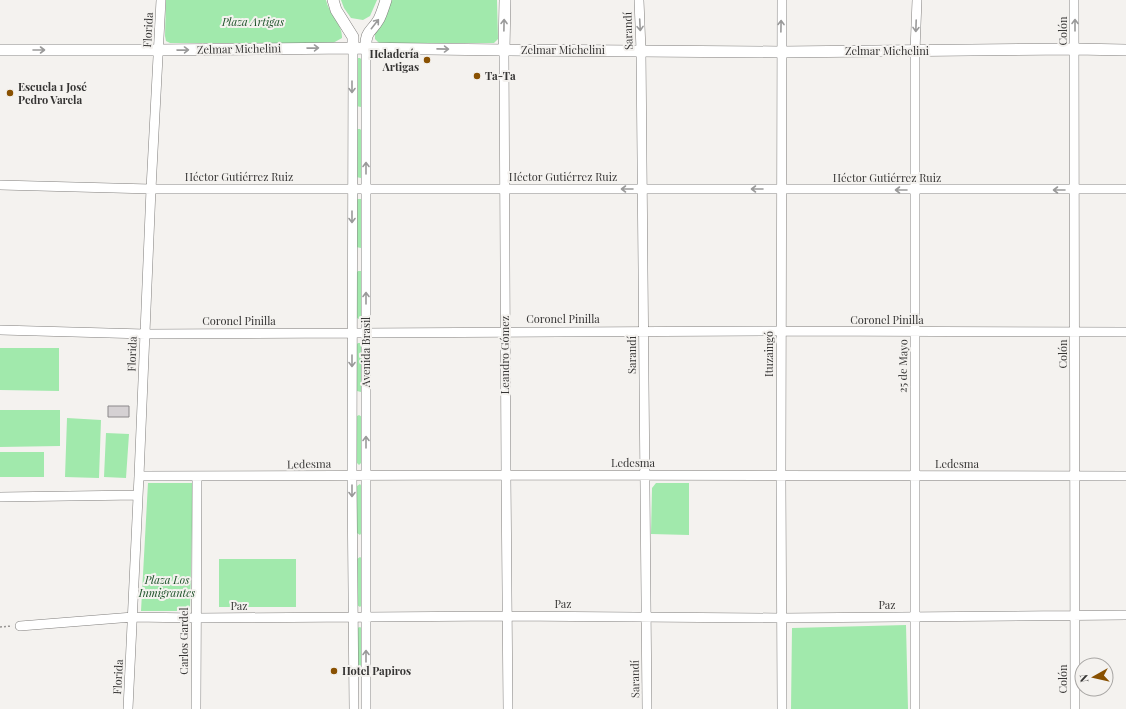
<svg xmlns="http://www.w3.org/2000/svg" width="1126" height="709" font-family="'Playfair Display',serif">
<rect width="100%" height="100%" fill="#f4f2ef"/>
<path fill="#a1e9ac" d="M166,0h160c3,14 17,25 16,38l-9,5h-163l-4,-2 -1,-5z
M341,0h36l-7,16 -7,4 -12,-2 -7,-10z
M391,0h106l1,39 -4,4h-115l-4,-4v-5l14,-26z
M358,58h2l2,2 -1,47 -5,-1v-46z
M357,129h3l2,2 -1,47 -5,-1v-47z
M358,199h3l1,2 -1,47 -5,-1v-47z
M358,271h3l1,1 -1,48 -4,-2v-46z
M358,343h3l1,2 -1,47 -4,-1v-47z
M0,348h59v43l-59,-1z
M0,410h60v36l-60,1z
M359,415l3,2v45l-3,3 -2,-2v-47z
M67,418l34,2 -2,58 -34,-1z
M106,433l23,1 -3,44 -22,-1z
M0,452h44v25h-44z
M148,483h45l-3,128h-49z
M656,483h33v52l-38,-1 1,-46z
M360,484l2,3v45l-2,3 -3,-2v-47z
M360,557l3,2 -1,46 -2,2 -3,-2v-46z
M219,559h77v48h-77z
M906,625l2,84h-117l1,-81z
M360,627l3,2 -1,46 -2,2 -3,-2v-47z"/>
<path fill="#d5d1d3" stroke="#8b888a" d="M108,406h21v11h-21z"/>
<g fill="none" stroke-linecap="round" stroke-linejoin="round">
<g stroke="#817f7d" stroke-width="10">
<path id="minor" d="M639,0l2,50 6,659
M782,0l-1,476 1,233
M1074,0l1,709
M353,48l-1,428 2,233
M366,48v661
M504,50l2,425 2,234
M0,185l151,4h975
M0,330l145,4 636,-3 345,1
M139,476l367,-1 620,1
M0,497l138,-2
M20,626l113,-9 63,1 311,-2 274,2 345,-3
M128,709l11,-233 12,-287 10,-189
M196,709l1,-232
M915,709v-658l2,-51"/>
</g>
<g stroke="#817f7d" stroke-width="12">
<path id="tertiary" d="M333,0l3,10 17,27v11
M366,48c-1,-18 6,-16 13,-29 3,-6 5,-13 7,-19
M0,50h159l194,-2 151,2 277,2 294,-3 51,1
M504,50l1,-50"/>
</g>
<path stroke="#989694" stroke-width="1.5" stroke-dasharray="2 2" stroke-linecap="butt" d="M0,627l12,-1"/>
<use href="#minor" stroke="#fff" stroke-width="9"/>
<use href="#tertiary" stroke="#fff" stroke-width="11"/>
</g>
<defs><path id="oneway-shaft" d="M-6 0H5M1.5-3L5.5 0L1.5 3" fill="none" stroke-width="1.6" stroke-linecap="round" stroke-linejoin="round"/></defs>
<g stroke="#9a9a9a">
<use href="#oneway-shaft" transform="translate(375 24) rotate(-52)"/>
<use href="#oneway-shaft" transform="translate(504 25) rotate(-89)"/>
<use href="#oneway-shaft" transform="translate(640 25) rotate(87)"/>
<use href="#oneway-shaft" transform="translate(1075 25) rotate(-90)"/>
<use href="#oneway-shaft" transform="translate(781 26) rotate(-89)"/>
<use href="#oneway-shaft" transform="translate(916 26) rotate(92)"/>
<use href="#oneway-shaft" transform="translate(313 48) rotate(-1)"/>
<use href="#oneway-shaft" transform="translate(443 49) rotate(1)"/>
<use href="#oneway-shaft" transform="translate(39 50)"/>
<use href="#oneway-shaft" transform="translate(183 50) rotate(-1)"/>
<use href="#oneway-shaft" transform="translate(352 87) rotate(90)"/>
<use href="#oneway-shaft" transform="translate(366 168) rotate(-90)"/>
<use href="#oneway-shaft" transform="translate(627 189) rotate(-180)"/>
<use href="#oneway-shaft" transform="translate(757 189) rotate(-180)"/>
<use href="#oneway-shaft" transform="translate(901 190) rotate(-180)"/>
<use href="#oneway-shaft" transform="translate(1059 190) rotate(180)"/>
<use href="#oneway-shaft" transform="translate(352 217) rotate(90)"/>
<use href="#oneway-shaft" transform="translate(366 298) rotate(-90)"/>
<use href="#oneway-shaft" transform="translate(352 361) rotate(90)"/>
<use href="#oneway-shaft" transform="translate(366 442) rotate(-90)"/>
<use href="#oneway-shaft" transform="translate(352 491) rotate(90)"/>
<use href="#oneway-shaft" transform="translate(366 656) rotate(-90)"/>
</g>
<g fill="#895102" stroke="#f4f2ef" stroke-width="1.5">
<circle cx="427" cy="60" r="4"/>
<circle cx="477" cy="76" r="4"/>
<circle cx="10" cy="93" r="4"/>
<circle cx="334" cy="671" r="4"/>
</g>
<g text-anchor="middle" stroke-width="4" stroke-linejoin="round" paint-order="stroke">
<g font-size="11" font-style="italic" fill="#1d5129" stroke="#f4f2ef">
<text x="253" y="26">Plaza Artigas</text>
<text x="167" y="584">Plaza Los<tspan x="167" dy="13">Inmigrantes</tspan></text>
</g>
<g font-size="11" fill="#363534" stroke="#f4f2ef">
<text transform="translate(148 30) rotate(-87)" y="4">Florida</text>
<text transform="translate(628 31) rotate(-92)" y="4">Sarandí</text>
<text transform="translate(1063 31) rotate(-90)" y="4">Colón</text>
<text transform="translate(239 49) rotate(-1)" y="4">Zelmar Michelini</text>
<text x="563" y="54">Zelmar Michelini</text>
<text x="887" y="55">Zelmar Michelini</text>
<text x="239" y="181">Héctor Gutiérrez Ruiz</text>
<text x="563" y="181">Héctor Gutiérrez Ruiz</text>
<text x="887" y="182">Héctor Gutiérrez Ruiz</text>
<text x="563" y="323">Coronel Pinilla</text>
<text x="887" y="324">Coronel Pinilla</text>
<text x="239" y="325">Coronel Pinilla</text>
<text transform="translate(366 352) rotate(-90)" y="4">Avenida Brasil</text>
<text transform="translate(132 354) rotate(-88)" y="4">Florida</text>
<text transform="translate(769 354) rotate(-90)" y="4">Ituzaingó</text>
<text transform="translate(1063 354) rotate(-90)" y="4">Colón</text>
<text transform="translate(505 355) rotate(-90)" y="4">Leandro Gómez</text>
<text transform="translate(632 355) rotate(-90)" y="4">Sarandí</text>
<text transform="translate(903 366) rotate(-89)" y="4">25 de Mayo</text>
<text x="633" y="467">Ledesma</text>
<text transform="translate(309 464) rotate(-1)" y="4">Ledesma</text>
<text x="957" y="468">Ledesma</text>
<text x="563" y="608">Paz</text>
<text x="887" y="609">Paz</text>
<text x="239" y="610">Paz</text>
<text transform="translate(184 641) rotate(-90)" y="4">Carlos Gardel</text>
<text transform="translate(118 677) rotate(-87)" y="4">Florida</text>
<text transform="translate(635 679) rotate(-91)" y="4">Sarandí</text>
<text transform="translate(1063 679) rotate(-90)" y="4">Colón</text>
</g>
<g font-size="11" font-weight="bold" fill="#363534" stroke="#f4f2ef" text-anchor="start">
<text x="419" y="58" text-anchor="end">Heladería<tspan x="419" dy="13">Artigas</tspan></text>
<text x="485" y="80">Ta-Ta</text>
<text x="18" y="91">Escuela 1 José<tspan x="18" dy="13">Pedro Varela</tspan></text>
<text x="342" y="675">Hotel Papiros</text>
</g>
</g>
<g transform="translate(1094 677) rotate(262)"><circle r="19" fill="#f4f2ef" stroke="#a8a6a4"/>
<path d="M0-3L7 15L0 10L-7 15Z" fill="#895102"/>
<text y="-6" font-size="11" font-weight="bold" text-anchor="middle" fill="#363534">N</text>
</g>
</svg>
